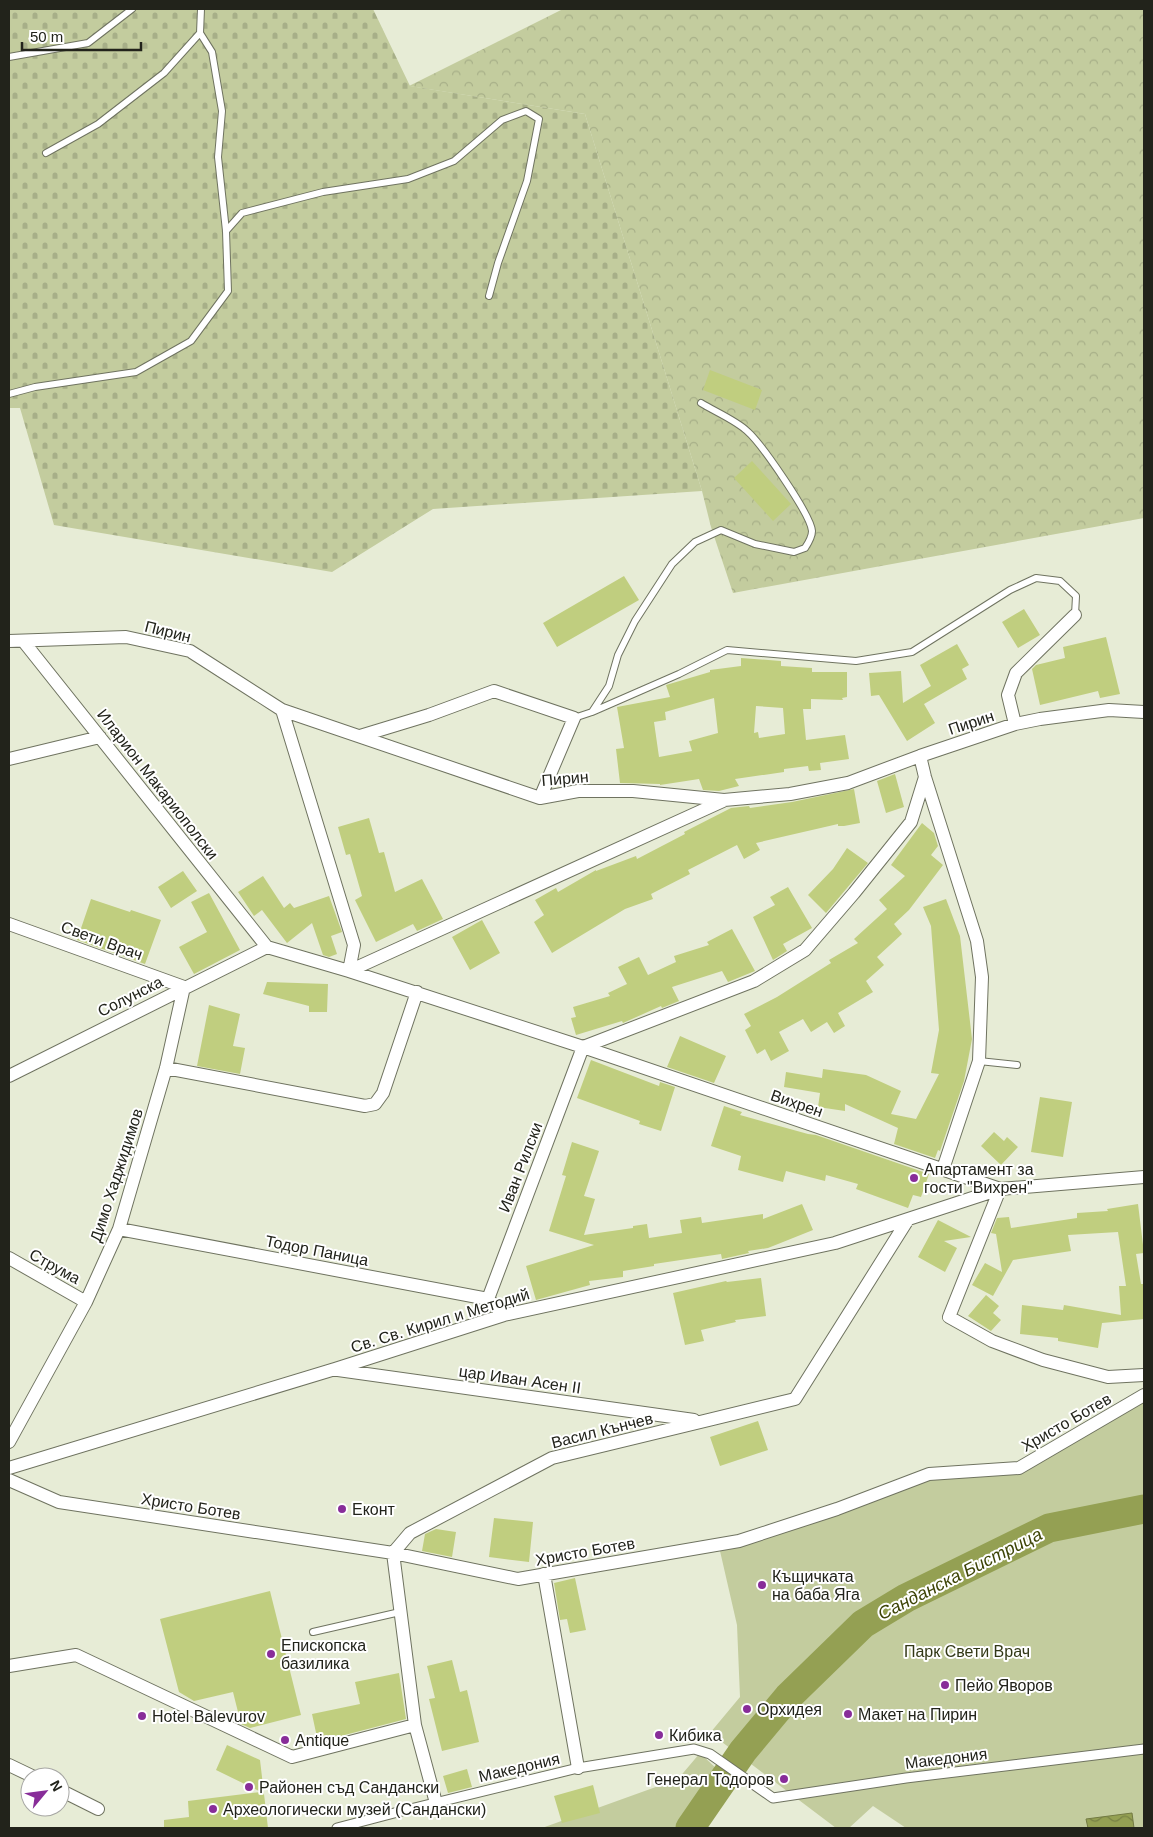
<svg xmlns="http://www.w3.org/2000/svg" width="1153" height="1837" font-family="Helvetica,sans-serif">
<defs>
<pattern id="forest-crowns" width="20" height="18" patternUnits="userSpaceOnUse" patternTransform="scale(1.25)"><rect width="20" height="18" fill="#c3cc9e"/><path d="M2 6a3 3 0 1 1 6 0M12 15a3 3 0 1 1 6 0" fill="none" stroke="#a7af88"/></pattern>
<pattern id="cemetery-stones" width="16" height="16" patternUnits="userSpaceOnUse" patternTransform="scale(1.25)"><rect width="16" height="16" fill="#c3cc9e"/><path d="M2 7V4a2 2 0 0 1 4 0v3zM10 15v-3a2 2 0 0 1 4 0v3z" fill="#a7af88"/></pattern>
<pattern id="water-waves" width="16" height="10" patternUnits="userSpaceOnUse" patternTransform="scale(1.25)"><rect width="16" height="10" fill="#94a053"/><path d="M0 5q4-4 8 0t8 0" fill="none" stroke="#788244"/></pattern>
</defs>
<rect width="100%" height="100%" fill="#e7ecd6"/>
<path fill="url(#forest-crowns)" d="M563,9h581v509l-411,75 -22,-66 -9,-36 -117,-377 -176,-28z"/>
<path fill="url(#cemetery-stones)" d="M17,9h356l37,77 175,28 117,377 -269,18 -101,63 -278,-47 -34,-117h-11v-398z"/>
<path fill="#c3cc9e" d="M1144,1401v427h-238l-33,-22 -24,22h-13l-126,-95 30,-36 -3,-72 -17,-74 86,-26 116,-48 100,-6z
M700,1753l20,19 -37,56h-141l136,-49z"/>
<path fill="url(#water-waves)" stroke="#727a42" d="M1132,1813l2,15h-46l-2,-9z"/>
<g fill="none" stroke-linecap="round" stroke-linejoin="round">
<path stroke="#94a053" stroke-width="29" d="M690,1828l53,-77 45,-54 75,-73 43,-26 143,-70 95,-19"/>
</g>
<path fill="#c0ce7f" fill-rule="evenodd" d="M710,370l52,20 -7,20 -52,-20z
M752,461l39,43 -18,17 -39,-43z
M624,576l15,24 -82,47 -14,-24z
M1024,609l16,26 -22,13 -16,-26z
M1106,637l14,57 -20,4 -2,-7 -58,14 -8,-36 4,-4 29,-7 -2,-11z
M957,644l12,21 -7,4 5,10 -43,25 11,19 -28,18 -28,-46 -8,1 -2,-23 32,-2 2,32 28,-17 -11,-21z
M741,658l40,3v5l31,2v4h35v25l-5,1 1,2 -32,-1v10h-8l3,31 39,-5 4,24 -29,4 1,7 -12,1 -1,-5 -24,3v3l-49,7 4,7 -20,5 -16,-1 -4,-11 -39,6v-1l-40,-1 -4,-34 8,-1 -7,-41 53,-10 -4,-12 44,-13v-2l31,-4zM714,698l4,35 -29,8 3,10 -33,6 -5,-35 12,-2 -1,-8zM756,706l27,2 2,26 -26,4 -1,-6 -4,1z
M895,774l9,33 -18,6 -9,-32z
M854,789l6,34 -16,3h-6v-2l-82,19 4,7 -16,9 -7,-14 -49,25 2,4 -39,20 2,5 -28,10 -73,44 -18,-31 10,-7 -9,-15 21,-12 2,4 38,-22v1l40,-15 1,3 48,-25 -1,-2 47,-24 18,-2 1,2 42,-6z
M369,818l10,35 5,-1 11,40 27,-13 21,40 -26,12 -4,-7 -37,18 -21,-42 7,-4 -12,-42 -4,1 -8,-28z
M922,823l12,10 4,13 -7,9 12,10 -34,45 -15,14 8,10 -25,23 7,8 -18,16 7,11 -35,21 7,13 -11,7 -7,-11 -16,10 -8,-13 -24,13 10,19 -18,10 -6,-12 -8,5 -12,-24 6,-4 -7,-12 33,-17 54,-34 -2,-3 29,-17 -4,-4 33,-30 -8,-9 26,-24 -14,-11z
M847,848l21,15 -42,50 -18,-18 25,-26z
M183,871l14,20 -26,17 -13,-21z
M263,876l21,32 6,-5 4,5 35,-12 13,36 -11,4 6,18 -8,3 -6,-2 -11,-32 -25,20 -25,-33 -8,6 -16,-24z
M788,887l24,41 -29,16 4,7 -14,9 -20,-43 22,-12 -5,-8z
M209,893l31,57 -46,24 -15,-27 28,-15 -16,-30z
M91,899l39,13 1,-2 30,10 -16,44 -68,-24z
M946,899l14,37 12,103 -8,42 -24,70 -2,-1 -3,8 -41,-14 4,-16 -53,-24v7l-27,-4 2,-14 -36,-6 2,-15 36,6 1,-9 43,6 35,16 -10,23 25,5 23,-45 -8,-1 8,-43 -8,-104 -8,-19z
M482,920l18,33 -30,17 -18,-33z
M732,929l23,42 -27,11 -6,-11 -50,16 7,14 -17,7 -1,-2 -38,17 -1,-2 -46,14 -5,-17 5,-1 -3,-10 37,-11 -2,-3 19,-9 -9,-17 21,-10 9,18 28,-13 -2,-6 35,-11 -2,-3z
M267,982l61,2 -1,28h-18v-6l-46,-12z
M209,1005l31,9 -7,32 12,2 -5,26 -43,-8z
M680,1036l46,20 -12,27 -47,-16z
M591,1060l68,26 1,-4 15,5 -14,44 -22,-7 1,-3 -63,-23z
M1040,1097l32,5 -9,55 -32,-5z
M724,1106l18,6 -2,3 68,19 8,1 113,39 -8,23 -8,-2 -5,13 -52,-19 2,-5 -32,-9 -1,6 -39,-10 -3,11 -45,-12 3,-14 -30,-10z
M994,1132l10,9 3,-4 11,10 -17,18 -20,-19z
M572,1142l27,9 -15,45 11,3 -11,36 49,-7v-2l14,-2 2,14 33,-5 -2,-13 21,-3 1,6 61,-9v5l39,-15 11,26 -45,18 -20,3 1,2 -27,6 -1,-5 -67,10v2l-31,5v6l-34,4 1,4 -54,15 -10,-34 68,-21 -45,-14 17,-55 -4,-1z
M1138,1204l6,49 -8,1 5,30h3v35l-42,4 -4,25 -40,-7v-3l-38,-4 2,-29 41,5 1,-5 57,10 -2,-29h7l-8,-54 -50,3 3,16 -58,9 -20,36 -21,-11 13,-22 17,9 -6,-38 -5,-1 6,-15 12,-1 2,11 66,-10v-5l31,-2 -1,-2z
M938,1220l33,17 -27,4 13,7 -12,24 -27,-15z
M761,1278l5,38 -31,4 1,2 -35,8 3,11 -19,4 -12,-52 53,-12 1,1z
M986,1295l13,11 -6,7 8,7 -10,11 -23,-15z
M758,1421l10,29 -48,16 -10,-29z
M494,1518l39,4 -4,40 -40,-5z
M436,1529l20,3 -4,25 -30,-6 3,-17z
M575,1578l11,52 -16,3 -3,-14 -7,1 -6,-37z
M270,1591l31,124 -51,13 -9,-4 -8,-32 -39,9 -15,-9 -19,-73z
M452,1660l8,32 7,-2 12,52 -37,9 -13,-52 6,-1 -8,-32z
M399,1673l7,46 -88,23 -6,-28 48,-10 -5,-22z
M227,1745l33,15 8,68h-104v-8l25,-3 -1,-16 73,-9 -45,-22z
M467,1769l5,18 -24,6 -5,-17z
M593,1785l7,28 -38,10 -8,-27z"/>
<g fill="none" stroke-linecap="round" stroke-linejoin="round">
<g stroke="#6f7360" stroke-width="8">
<path id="service" d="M200,33l1,-24
M9,57l79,-14 44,-34
M226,231l16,-18 81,-21 85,-13 46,-18 48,-41 24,-9 13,8 -12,62 -29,82 -9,33
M9,394l26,-7 101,-15 55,-31 37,-50 -2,-60 -8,-74 4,-46 -10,-59 -12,-19 -36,40 -66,51 -52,29
M592,712l87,-38 48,-24 129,11 56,-9 98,-62 26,-12 24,3 16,15 -1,19
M574,718l18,-6 17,-26 9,-31 17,-34 37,-57 23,-22 26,-12 34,14 39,8 11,-4c4,-6 7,-11 7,-17 -1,-16 -51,-88 -65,-100 -10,-10 -33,-20 -46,-28
M979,1061l38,4
M313,1632l87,-20"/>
</g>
<g stroke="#6f7360" stroke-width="11">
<path id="pedestrian" d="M337,1828l61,-16 180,-44 116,-19 16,5 63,44 133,-20 238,-29"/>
</g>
<g stroke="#6f7360" stroke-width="14">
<path id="minor" d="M9,641l117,-4 64,14 92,59 258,88 38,-7h55l91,9 66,-6 58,-11 72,-27 95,-32 25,-5 69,-9 35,2
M24,642l243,305
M1015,724l-7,-29 8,-22 59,-58
M360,736l69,-21 65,-24 80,27 -34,80
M920,756l5,21 52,164 5,36 -3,84 -36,108
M9,759l91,-22
M723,801l-374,170 234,76 417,142
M9,924l175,63 -18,81 -47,161 -33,73 -77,140
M267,947l82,24 5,-26 -72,-235
M583,1047l171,-66 51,-31 49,-57 57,-71 14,-45
M166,1068l199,38 10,-2 8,-11 34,-101
M9,1076l258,-129
M1000,1189l-51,128 43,24 51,19 65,17 36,-2
M119,1229l369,70 16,16
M9,1258l77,44
M488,1299l95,-252
M338,1370l356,50
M9,1468l326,-99 169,-54 331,-72 165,-54 144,-12
M9,1480l50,22 334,51 125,26 221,-38 98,-32 92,-35 90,-6 125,-73
M544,1574l34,194
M9,1666l67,-11 216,102 123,-32
M9,1765l25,12
M60,1790l38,19
M436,1803l-21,-78 -22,-172 17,-20 142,-75 243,-59 112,-178"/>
</g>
<use href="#service" stroke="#fff" stroke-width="6"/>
<use href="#pedestrian" stroke="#fff" stroke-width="9"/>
<use href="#minor" stroke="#fff" stroke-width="12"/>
</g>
<g fill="#882d99" stroke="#fff" stroke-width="2">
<circle cx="914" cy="1178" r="5"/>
<circle cx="342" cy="1509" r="5"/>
<circle cx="762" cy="1585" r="5"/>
<circle cx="271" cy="1654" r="5"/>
<circle cx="945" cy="1685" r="5"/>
<circle cx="747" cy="1709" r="5"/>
<circle cx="848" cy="1714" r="5"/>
<circle cx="142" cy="1716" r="5"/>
<circle cx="659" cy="1735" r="5"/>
<circle cx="285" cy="1740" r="5"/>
<circle cx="784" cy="1779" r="5"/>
<circle cx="249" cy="1787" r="5"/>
<circle cx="213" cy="1809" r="5"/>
</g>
<g text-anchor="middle" stroke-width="4" stroke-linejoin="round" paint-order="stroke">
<g font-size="16" fill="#22231b" stroke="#fff">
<text transform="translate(168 631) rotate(14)" y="6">Пирин</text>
<text transform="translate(971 722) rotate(-18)" y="6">Пирин</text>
<text transform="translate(565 778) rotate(-5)" y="6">Пирин</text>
<text transform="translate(158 784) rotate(52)" y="6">Иларион Макариополски</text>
<text transform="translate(102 940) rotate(20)" y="6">Свети Врач</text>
<text transform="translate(130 996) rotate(-27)" y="6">Солунска</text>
<text transform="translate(797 1103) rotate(19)" y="6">Вихрен</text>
<text transform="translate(520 1167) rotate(-69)" y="6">Иван Рилски</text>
<text transform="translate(116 1175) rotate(-72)" y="6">Димо Хаджидимов</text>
<text transform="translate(317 1250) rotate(11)" y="6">Тодор Паница</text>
<text transform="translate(55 1266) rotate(29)" y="6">Струма</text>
<text transform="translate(440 1320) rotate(-17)" y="6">Св. Св. Кирил и Методий</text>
<text transform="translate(520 1379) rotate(8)" y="6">цар Иван Асен II</text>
<text transform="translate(1066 1422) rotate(-30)" y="6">Христо Ботев</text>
<text transform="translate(602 1430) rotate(-14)" y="6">Васил Кънчев</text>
<text transform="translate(191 1506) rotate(9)" y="6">Христо Ботев</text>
<text transform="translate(585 1551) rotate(-10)" y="6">Христо Ботев</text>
<text transform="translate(946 1758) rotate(-7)" y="6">Македония</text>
<text transform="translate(519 1767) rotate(-13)" y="6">Македония</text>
</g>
<g font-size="16" fill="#22231b" stroke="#fff" text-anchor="start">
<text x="924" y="1175">Апартамент за<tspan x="924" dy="18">гости "Вихрен"</tspan></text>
<text x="352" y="1515">Еконт</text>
<text x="772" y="1582">Къщичката<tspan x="772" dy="18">на баба Яга</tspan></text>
<text x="281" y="1651">Епископска<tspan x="281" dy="18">базилика</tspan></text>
<text x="955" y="1691">Пейо Яворов</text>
<text x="757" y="1715">Орхидея</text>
<text x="858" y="1720">Макет на Пирин</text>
<text x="152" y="1722">Hotel Balevurov</text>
<text x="669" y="1741">Кибика</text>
<text x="295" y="1746">Antique</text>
<text x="774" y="1785" text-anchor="end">Генерал Тодоров</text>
<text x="259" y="1793">Районен съд Сандански</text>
<text x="223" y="1815">Археологически музей (Сандански)</text>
</g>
<g font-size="16" fill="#323816" stroke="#fff">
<text x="967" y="1657">Парк Свети Врач</text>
</g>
<g font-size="18" font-style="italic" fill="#3e4508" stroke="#fff">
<text transform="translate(960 1574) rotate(-27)" y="6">Санданска Бистрица</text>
</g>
</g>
<rect width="1153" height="1837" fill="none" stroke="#22231b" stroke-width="20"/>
<g transform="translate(45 1792) rotate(61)"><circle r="24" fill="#ffffff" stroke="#a7a7a4"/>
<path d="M0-4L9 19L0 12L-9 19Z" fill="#882d99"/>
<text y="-8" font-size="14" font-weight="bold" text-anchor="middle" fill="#22231b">N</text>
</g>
<path d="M22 42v8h119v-8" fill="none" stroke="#22231b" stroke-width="2.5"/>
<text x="30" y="42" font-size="15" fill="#22231b" stroke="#ffffff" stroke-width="4" paint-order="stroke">50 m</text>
</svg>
